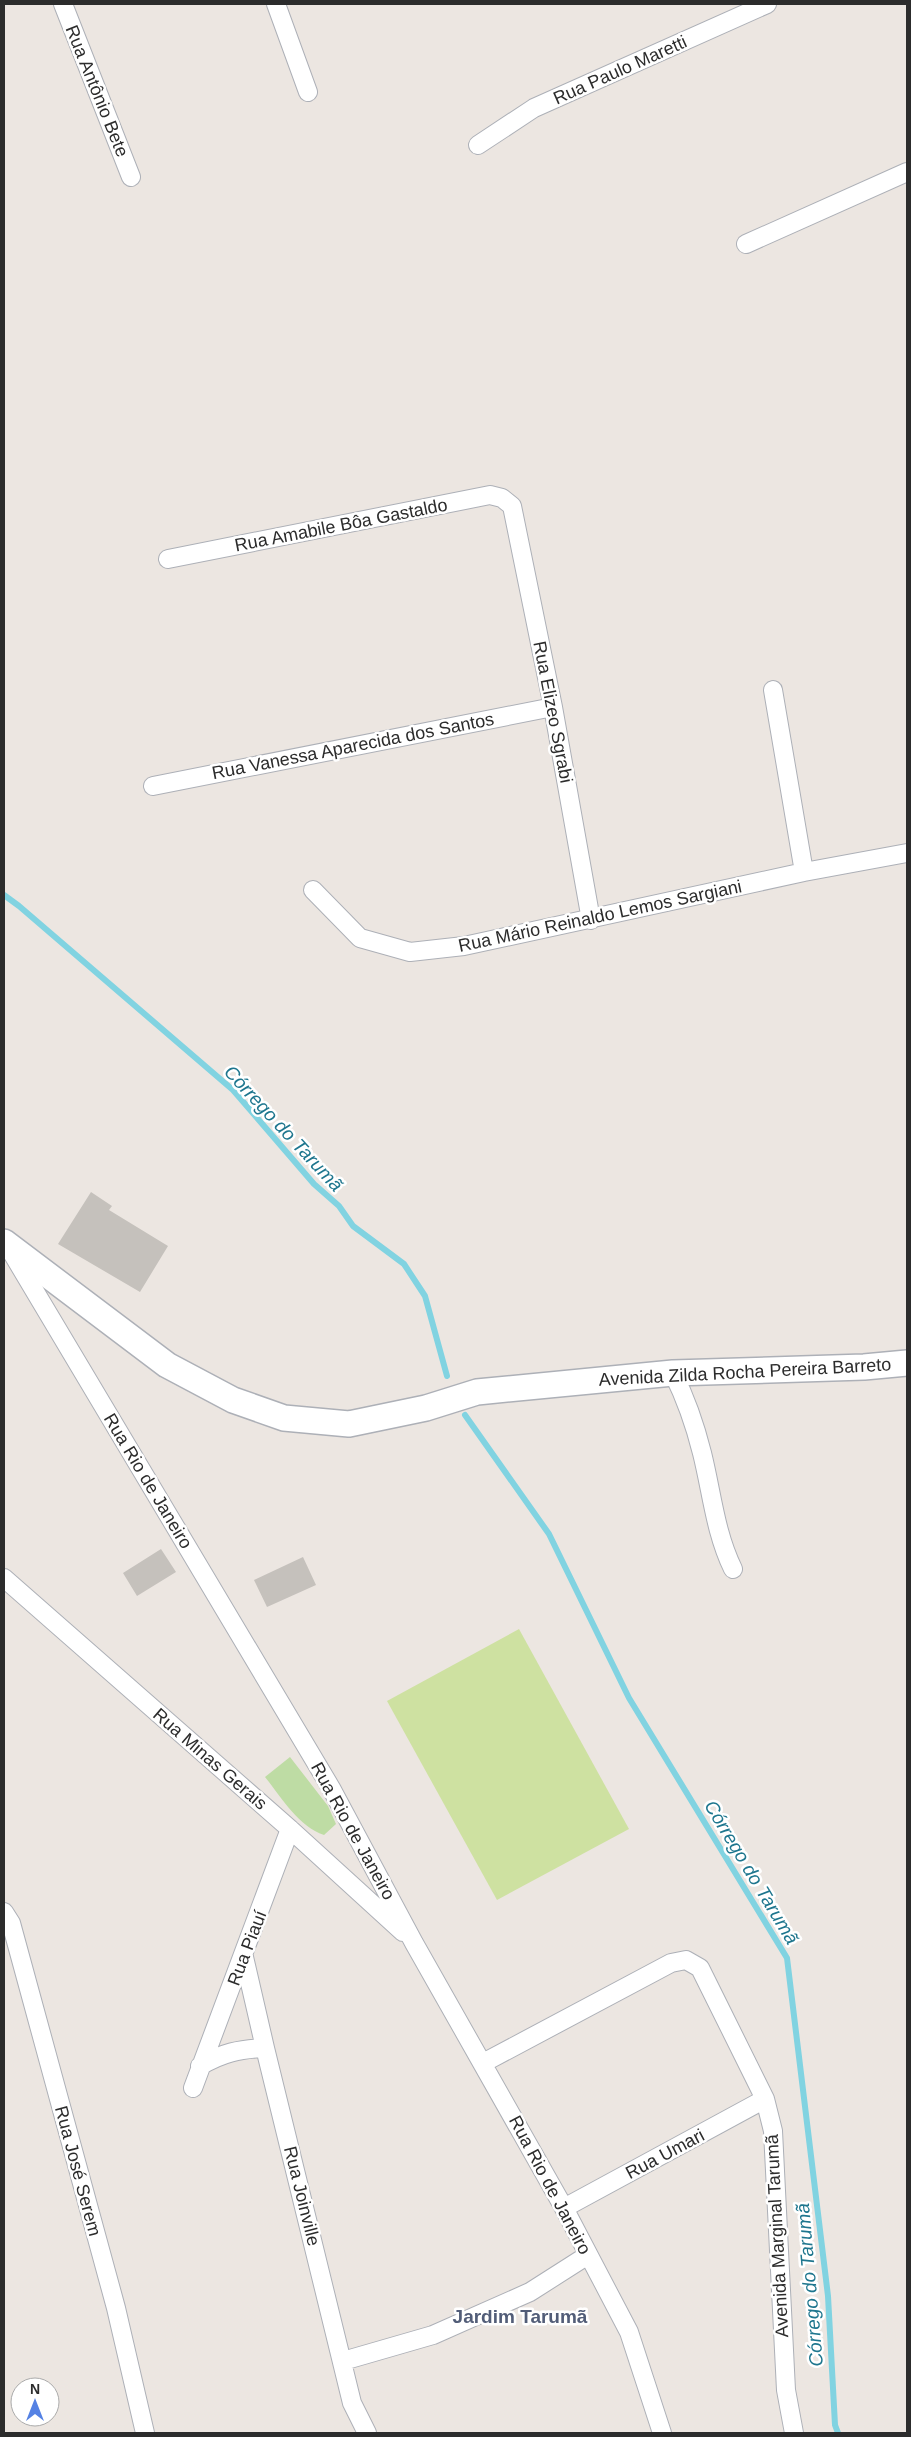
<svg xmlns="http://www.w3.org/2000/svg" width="911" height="2437" font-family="Helvetica,sans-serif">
<rect width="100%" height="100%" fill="#ece6e1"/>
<path fill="#bedca4" d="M290,1757l38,49 8,18 -12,11c-25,-8 -43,-38 -59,-58z"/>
<path fill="#cee1a1" d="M519,1629l110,200 -132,71 -110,-199z"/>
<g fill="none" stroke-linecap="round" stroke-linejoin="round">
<path stroke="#81d3e1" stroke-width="6" d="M4,895l15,11 214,184 81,94 25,22 14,20 51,38 21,32 22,80
M465,1415l84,119 80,164 158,260 41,338 7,129 3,8"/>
</g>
<path fill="#c5c1bc" d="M91,1192l21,14 -3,4 59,36 -28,46 -82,-48z
M161,1549l15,23 -39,24 -14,-23z
M303,1557l13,28 -49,22 -13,-27z"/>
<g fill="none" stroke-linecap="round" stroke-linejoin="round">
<g stroke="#adb0b7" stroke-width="20">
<path id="street" d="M63,4l68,173
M276,4l32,88
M478,145l56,-37 233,-104
M746,244l161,-72
M168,559l322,-64 12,3 10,8 41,201 38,213
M773,690l31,182
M153,786l400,-79
M313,890l47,48 50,14 54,-6 340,-74 103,-19
M12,1253l319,535 83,155 150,265 65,124 33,101
M673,1373c13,26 22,52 29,80 10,40 13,79 31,116
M4,1578l286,251 113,103
M4,1912l7,11 105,385 29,125
M244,1957l21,91 87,355 15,30
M483,2063l188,-100 15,-3 14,8 65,131 8,32 13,259 8,43
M200,2066c22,-13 39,-17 65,-18
M193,2088l97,-259
M564,2208l201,-109
M343,2361l90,-26 97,-43 58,-37"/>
</g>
<g stroke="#adb0b7" stroke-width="28">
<path id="secondary" d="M4,1242l163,123 66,35 51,18 65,6 77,-16 51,-16 196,-19 191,-6 43,-4"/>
</g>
<use href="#street" stroke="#fff" stroke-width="18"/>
<use href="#secondary" stroke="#fff" stroke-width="25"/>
</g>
<g text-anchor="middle" stroke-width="5" stroke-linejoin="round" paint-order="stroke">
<g font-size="18" fill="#2c2c2c" stroke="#fff">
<text transform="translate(620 70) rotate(-24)" y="6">Rua Paulo Maretti</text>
<text transform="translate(97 91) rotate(68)" y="6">Rua Antônio Bete</text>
<text transform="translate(341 525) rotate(-11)" y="6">Rua Amabile Bôa Gastaldo</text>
<text transform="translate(553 712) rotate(79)" y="6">Rua Elizeo Sgrabi</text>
<text transform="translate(353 746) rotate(-11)" y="6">Rua Vanessa Aparecida dos Santos</text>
<text transform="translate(600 916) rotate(-12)" y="6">Rua Mário Reinaldo Lemos Sargiani</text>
<text transform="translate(745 1372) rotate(-3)" y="6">Avenida Zilda Rocha Pereira Barreto</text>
<text transform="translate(148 1481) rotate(59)" y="6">Rua Rio de Janeiro</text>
<text transform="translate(210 1759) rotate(41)" y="6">Rua Minas Gerais</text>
<text transform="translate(353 1831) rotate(61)" y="6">Rua Rio de Janeiro</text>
<text transform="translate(247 1948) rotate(-69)" y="6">Rua Piauí</text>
<text transform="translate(665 2154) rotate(-28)" y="6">Rua Umari</text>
<text transform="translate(78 2171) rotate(75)" y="6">Rua José Serem</text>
<text transform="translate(550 2185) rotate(62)" y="6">Rua Rio de Janeiro</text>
<text transform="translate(302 2196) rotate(76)" y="6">Rua Joinville</text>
<text transform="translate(777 2236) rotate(-93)" y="6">Avenida Marginal Tarumã</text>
</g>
<g font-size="19" font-style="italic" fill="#1e768e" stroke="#fff">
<text transform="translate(284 1128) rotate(47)" y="7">Córrego do Tarumã</text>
<text transform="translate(752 1872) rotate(59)" y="7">Córrego do Tarumã</text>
<text transform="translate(809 2285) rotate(-95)" y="7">Córrego do Tarumã</text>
</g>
<g font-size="19" font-weight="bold" fill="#525d78" stroke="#fff">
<text x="520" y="2323">Jardim Tarumã</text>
</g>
</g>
<rect width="911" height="2437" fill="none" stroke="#2c2c2c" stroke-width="10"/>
<g transform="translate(35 2402)"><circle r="24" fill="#ffffff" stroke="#ababab"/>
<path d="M0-4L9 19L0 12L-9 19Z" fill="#5582e4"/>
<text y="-8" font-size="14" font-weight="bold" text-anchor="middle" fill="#2c2c2c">N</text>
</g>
</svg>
